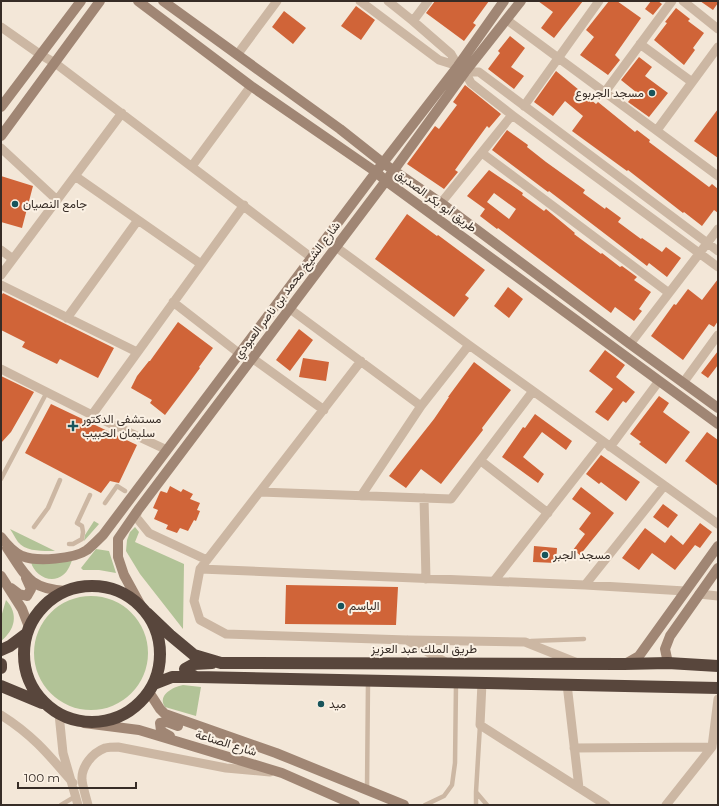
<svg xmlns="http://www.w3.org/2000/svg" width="719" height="806" font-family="Montserrat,Vazirmatn,sans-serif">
<rect width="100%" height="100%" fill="#f3e7d8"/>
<path fill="#b2c397" d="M94,521l5,3 -15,17 1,-6z
M135,527l4,5 -4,10 49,22 -1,65 -43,-55 -14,-23 1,-11 3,-8z
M10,529l45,22c-11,0 -29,1 -37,-9 -3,-4 -5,-9 -8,-13z
M96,549l13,2 7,22 -17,-3h-16l-2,-2z
M73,558c-2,5 -5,14 -10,17 -12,10 -29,0 -32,-13z
M34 653a57 57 0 1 1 114 0a57 57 0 1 1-114 0Z
M6,600c13,14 9,30 -5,41v-24z
M183,685l18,2 -5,29 -31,-9c-8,-12 8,-20 18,-22z"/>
<path fill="#d06438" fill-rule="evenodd" d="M435,1h54l-16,22 3,2 -12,16 -38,-28z
M538,1h45l-29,37 -13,-10 12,-16z
M609,1h8l24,17 -26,37 5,5 -12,15 -28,-20 14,-18 -8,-7z
M651,1h7l4,3 -9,11 -8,-6z
M700,1h18v2l-5,7z
M356,6l19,14 -14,20 -20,-14z
M676,8l14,11 -2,2 16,12 -11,15 2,2 -11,15 -30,-25 13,-17 -2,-1z
M284,11l22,17 -13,16 -21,-17z
M510,36l15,12 -14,19 13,9 -10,13 -26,-20 12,-16 -2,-2z
M639,57l13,10 -7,9 23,17 -19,24 -21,-15 8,-10 -15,-12z
M556,71l40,33 2,-2 37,30 2,-2 13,10 -1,2 60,45 3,-3 6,5v24l-4,-3 -12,16 -18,-14 -1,1 -55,-43 -1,1 -55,-40 11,-15 -18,-15 -12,15 -19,-14z
M465,85l36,29 -12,14 -2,-2 -19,26 -13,18 3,2 -14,17 -37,-25 28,-38 4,3 18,-24 -4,-3z
M718,109v49l-24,-17z
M507,130l21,15 -1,2 19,15 39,28 -2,3 22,16 1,-2 15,11 -3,4 23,17 1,-1 20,14 4,-5 15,11 -14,19 -18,-14 -2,3 -98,-75 -1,1 -56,-42z
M489,170l34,23 -1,2 22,16 2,-2 29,24 -1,1 27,20 1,-1 18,14 2,-1 15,11 -3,3 17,12 -12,17 3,2 -8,10 -19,-14 -4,6 -113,-85 -1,1 -17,-13 5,-7 -18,-13zM494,193l22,16 -7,10 -22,-17z
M1,176l32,10 -11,42 -21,-6z
M407,214l30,22 1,-1 47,35 -20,25 4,3 -15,19 -79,-58z
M718,279v42l-4,6 -5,-3 -26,36 -32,-24 23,-32 2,1 12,-16 14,11z
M508,287l15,12 -14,19 -15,-12z
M3,293l111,55 -16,30 -38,-19 -3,5 -35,-17 3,-5 -24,-12v-34z
M178,322l35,26 -14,19 1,1 -11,15 -24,32 -15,-12 2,-3 -21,-12 6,-12 12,-15h1z
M299,329l14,11 -23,31 -14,-11z
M605,350l20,15 -9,12 19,15 -9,11 -3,-2 -15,20 -13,-9 18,-23 -24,-18z
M718,351v14l-10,13 -7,-5z
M303,358l26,4 -3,19 -27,-4z
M474,362l37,28 -29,38 1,2 -42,54 -20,-15 -15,19 -17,-12 45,-57 15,-22h-1z
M1,376l33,16 -23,40 -10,11z
M659,396l10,7 -6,9 27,20 -24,32 -27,-20 2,-2 -11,-8z
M51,404l86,41 -18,38 -9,-2 -9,12 -76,-40z
M535,414l37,27 -6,9 -24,-18 -19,25 21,17 -6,9 -36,-26 21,-30 2,1z
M707,432l11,8v46l-33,-25z
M601,455l39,27 -14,19 -25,-19 -2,2 -13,-10z
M170,486l11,6 2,-3 10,5 -3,5 10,4 -3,7 3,1 -4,10 -2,-1 -6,11 -8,-3 -3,5 -11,-4 2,-4 -14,-6 4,-9 -5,-2 7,-16 1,-1 6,2z
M581,487l33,26 -34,42 -7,-5 12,-16 -6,-5 12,-16 -19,-14z
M663,504l15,11 -10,13 -15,-11z
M700,523l12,9 -12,16 -5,-3 -20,25 -23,-17 -13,17 -17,-12 23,-30 20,15 6,-8 12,10z
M534,546l23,2 -1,15 -23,-1z
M286,585l112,2 -2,38 -111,-1z"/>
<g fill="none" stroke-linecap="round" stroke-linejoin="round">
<path stroke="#ccb7a3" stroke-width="4.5" d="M1,479l46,-87
M105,503l12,-17 8,5
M34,527l14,-19 12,-28
M69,544h4l9,-5 1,-7 -1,-6 -5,-3 13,-28
M531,641l53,-2
M480,725l-4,67 11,13
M367,790l1,-108
M476,792v13
M61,805l15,-9
M425,805l19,-9 8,-11 3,-22 1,-79"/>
<path stroke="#ccb7a3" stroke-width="9" d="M360,1l79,59 19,6
M388,1l25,20 38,33 7,12
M683,1l35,28
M507,20l211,156
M413,21l15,-20
M1,27l40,28 14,8 257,195
M640,44l52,38
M237,55l40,-54
M605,92l67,-91
M524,106l75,-105
M657,130l61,-83
M1,148l56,52
M482,153l187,140
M192,166l59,-80
M75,176l126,88
M441,203l71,-88
M336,247l133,98 249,179
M1,250l12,9
M718,251l-239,-179h-14l6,11 41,32 206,152
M1,275l121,-162
M1,285l136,67
M173,302l67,52
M290,309l131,97
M67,318l71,-98
M630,344l88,-115
M252,358l72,52
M1,369l91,46 75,35
M683,383l35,-48
M92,415l152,-210
M610,447l49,-66
M481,461l67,52
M260,492l191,7 82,-108
M361,496l60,-90 48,-61
M424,498l2,81
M138,510l-2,7 13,16 58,27
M200,569l161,-208
M494,581l109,-139
M585,585l79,-99
M699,594l19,2
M408,640l117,2 50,20
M447,663l-40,-23 -181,-6 -26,-14 -6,-19 6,-32 385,16 100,6
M482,683l-2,42 126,80
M567,684l12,104
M59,714l4,39 15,52
M1,715c32,20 48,40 72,68
M574,748l138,-1
M88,805c-2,-8 -5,-17 -6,-25 -1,-13 10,-27 23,-32 4,-1 9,-1 13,-1l108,21 44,4
M666,805l46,-58 6,-48"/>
<path stroke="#a08674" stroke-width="10" d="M138,1l113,85 125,86 10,9 332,243
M163,1l177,128 43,34 58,40 189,141 88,64
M1,107l80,-106
M1,136l99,-135
M1,537c6,8 12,15 21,19 15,6 52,3 65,-6 5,-4 11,-10 16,-15l273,-363 82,-106 46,-65
M7,548c19,28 22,41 59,43
M1,576l21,33 7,18
M11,588l8,6 8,2 4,-7 -5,-11
M141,606l-17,-31 -6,-18v-18l20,-29 256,-340 71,-98 56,-71
M668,663l-3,-14 5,-13 48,-68
M625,664l14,-8 79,-110
M149,692l11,17 5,5 111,39 128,52
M84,723l55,7 143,43 73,32
M170,736l-9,-5 -1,-8 7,-1 11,4"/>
<path stroke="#58463c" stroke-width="12" d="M24 654a68 68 0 1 1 136 0a68 68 0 1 1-136 0Z
M147,613l23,22 24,20 27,8 403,1 44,-1 50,3
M1,650l9,-4 16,-12
M1,664v4
M196,677l-8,-4 -3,-4 9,-5 18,-1
M154,684l18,-7h25l521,11
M1,686l41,17"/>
</g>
<g fill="#18545b" stroke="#fbf1e4" stroke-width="1.5">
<circle cx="652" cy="93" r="4"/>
<circle cx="15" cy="204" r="4"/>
<path d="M71 420h4v4h4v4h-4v4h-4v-4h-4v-4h4z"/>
<circle cx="545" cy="555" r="4"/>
<circle cx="341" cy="606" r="4"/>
<circle cx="321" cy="704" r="4"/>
</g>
<g text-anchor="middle" stroke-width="4" stroke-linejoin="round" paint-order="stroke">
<g font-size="12" fill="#362c26" stroke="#fbf1e4" text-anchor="start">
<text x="644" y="97" text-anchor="end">مسجد الجربوع</text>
<text x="23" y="208">جامع النصيان</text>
<text x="82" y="423">مستشفى الدكتور<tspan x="82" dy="14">سليمان الحبيب</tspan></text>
<text x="553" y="559">مسجد الجبر</text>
<text x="349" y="610">الباسم</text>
<text x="329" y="708">ميد</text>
</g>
<g font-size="12" fill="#362c26" stroke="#fbf1e4">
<text transform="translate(436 201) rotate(36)" y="4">طريق أبو بكر الصديق</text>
<text transform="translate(287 290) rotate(-53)" y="4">شارع الشيخ محمد بن ناصر العبودي</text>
<text x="424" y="653">طريق الملك عبد العزيز</text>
<text transform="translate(226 743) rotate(17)" y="4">شارع الصناعة</text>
</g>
</g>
<rect width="719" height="806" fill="none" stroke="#362c26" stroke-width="4"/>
<path d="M18 782v6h118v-6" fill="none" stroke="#362c26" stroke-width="2"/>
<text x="24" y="782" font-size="12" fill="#362c26" stroke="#fbf1e4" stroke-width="3" paint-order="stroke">100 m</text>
</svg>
